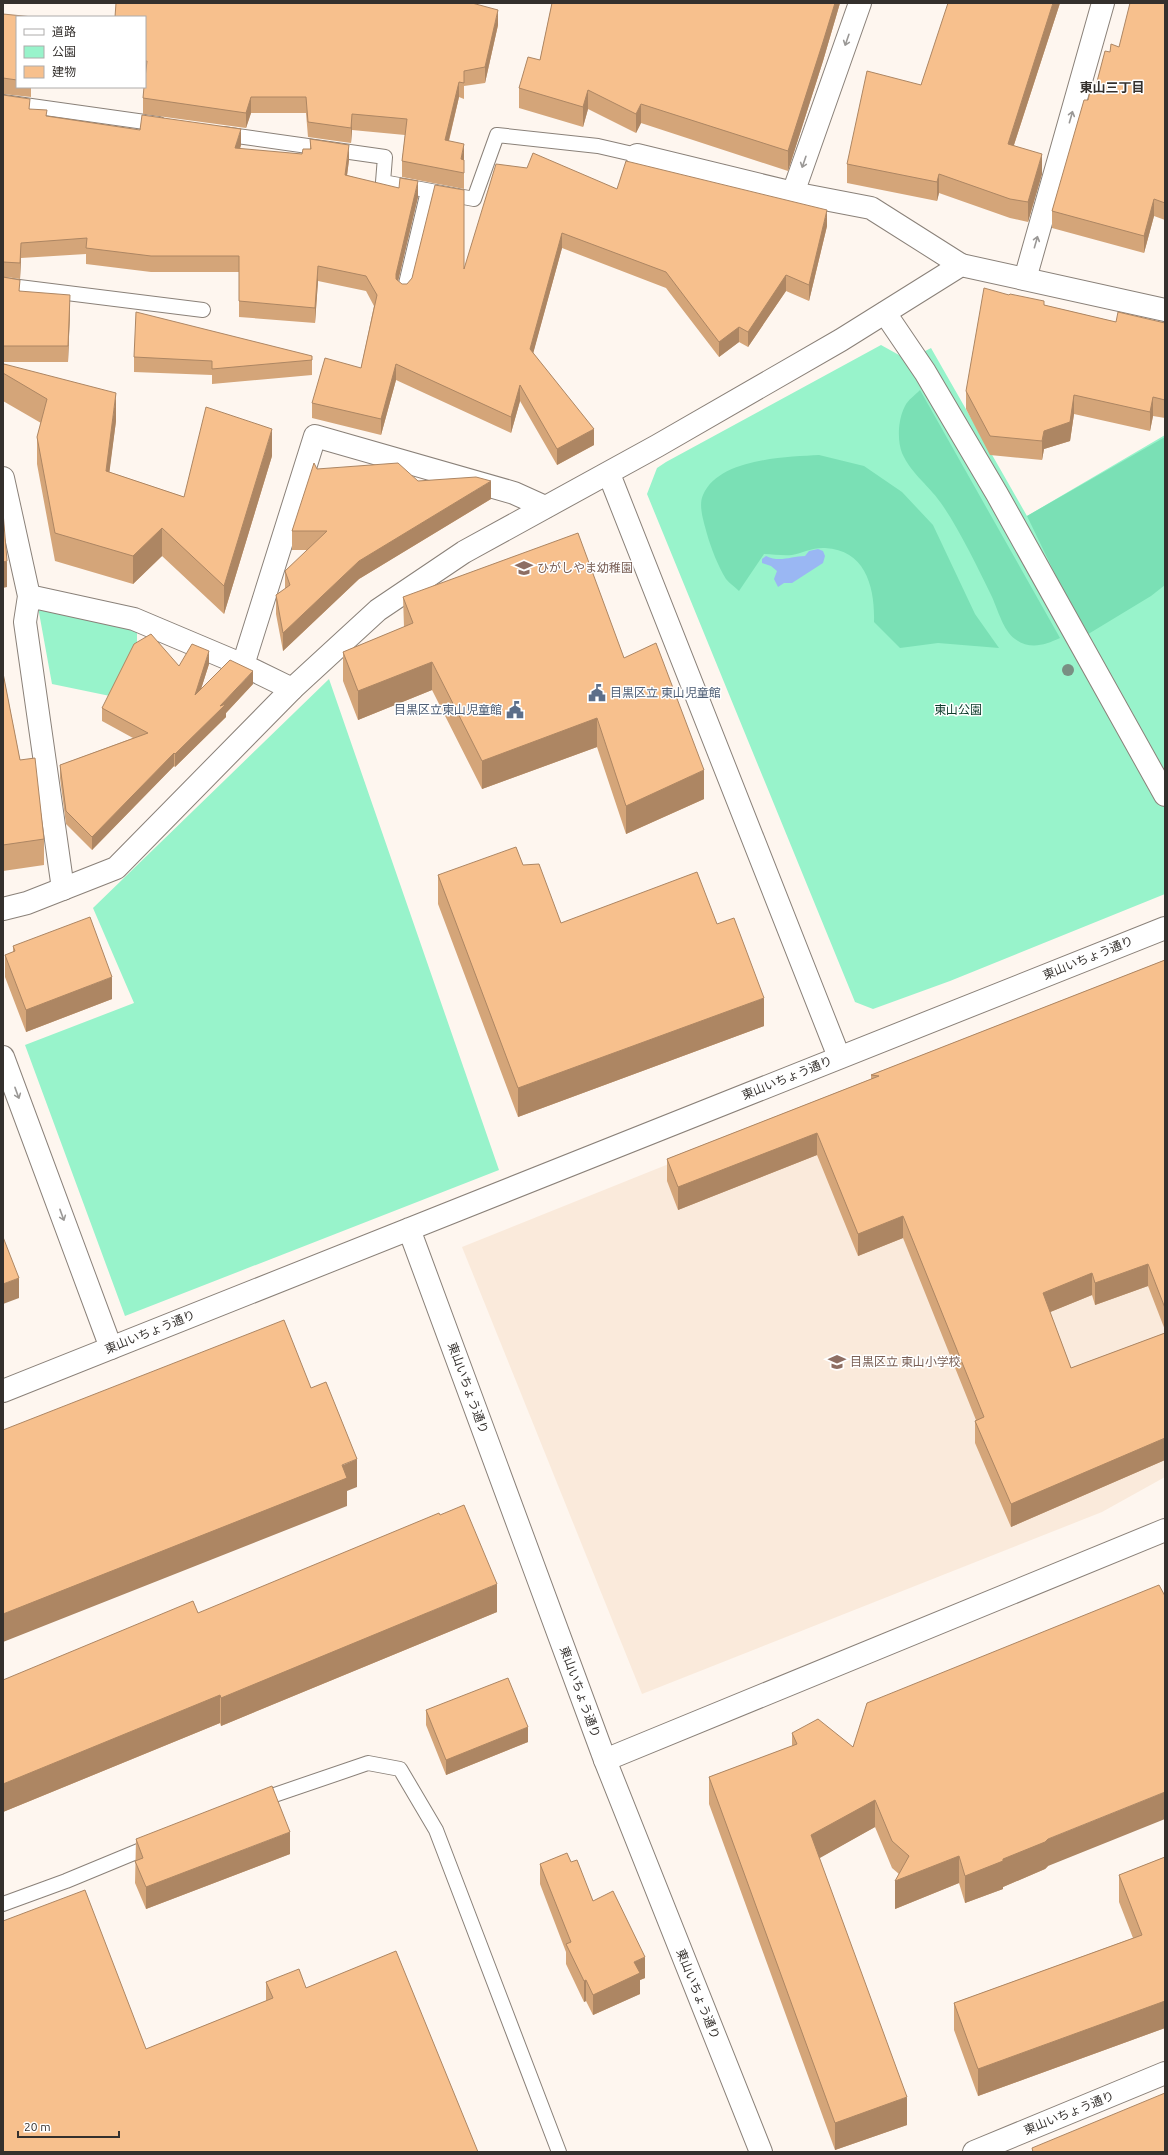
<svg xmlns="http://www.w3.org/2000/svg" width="1168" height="2155" font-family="Ubuntu,'Noto Sans JP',sans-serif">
<rect width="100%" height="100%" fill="#fef6ef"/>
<path fill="#faeadb" d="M1165,965v512l-63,35 -460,182 -180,-447z"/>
<path fill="#98f3cb" d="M881,345l27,15 23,-12 96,168 138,-81v459l-215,87 -77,28 -18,-7 -208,-508 10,-26 9,-6z
M38,607l99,22v18l-27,49 -58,-12z
M329,679l170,491 -374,146 -100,-271 109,-42 -41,-95z"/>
<path fill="#7ae0b5" d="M920,390l140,248c-15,7 -30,12 -45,1 -12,-9 -17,-29 -23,-42 -14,-29 -32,-66 -49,-91 -12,-19 -32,-32 -41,-53 -5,-13 -4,-34 3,-47 3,-6 10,-11 15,-16z
M1165,437v148l-14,11 -66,40 -58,-120z
M819,455l45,11 38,26 31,33 42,89 24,34 -61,-5 -38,5 -26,-26c1,-34 -8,-72 -49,-74 -11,-1 -23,5 -33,7 -9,1 -19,-1 -28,-1l-25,37c-4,-4 -10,-8 -13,-12 -8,-13 -15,-31 -19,-45 -3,-12 -9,-28 -4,-39 16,-37 83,-38 116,-40z"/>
<path fill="#9ab7f3" d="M818,549l5,2 2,5 -2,7 -31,20h-8l-6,4 -4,-8 3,-8 -6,-5 -9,-3v-4l4,-3c14,7 25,0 39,0l4,-5z"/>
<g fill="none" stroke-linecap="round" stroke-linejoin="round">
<g stroke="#8a8179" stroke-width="16">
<path id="lane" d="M3,102l156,22
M223,134l162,23 -2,25 91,17 23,-64 101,11 39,9
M3,285l200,25
M404,292l24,-101
M257,1801l111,-38 32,6 36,61 123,322
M3,1904l63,-23 87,-36"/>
</g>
<g stroke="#8a8179" stroke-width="24">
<path id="street" d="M637,155l156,38 78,15 90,57
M793,193l67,-190
M1025,279l78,-276
M885,313l40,59 72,122 168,301
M3,478l26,118 -4,26 38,267
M29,596l105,23 109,46 49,24
M243,665l72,-229 199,57 31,14
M3,1057l108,291
M605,1760l560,-230"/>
</g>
<g stroke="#8a8179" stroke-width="24">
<path id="secondary" d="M609,474l230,583
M3,909l24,-6 89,-35 176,-179 86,-79 86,-58 193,-106 184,-106 120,-75 204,45
M409,1229l196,531 156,392
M3,1391l1162,-463
M974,2152l191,-79"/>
</g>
<use href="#lane" stroke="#fff" stroke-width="14"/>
<use href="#street" stroke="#fff" stroke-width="22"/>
<use href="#secondary" stroke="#fff" stroke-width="22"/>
</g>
<circle fill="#798f83" cx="1068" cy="670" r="6"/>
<path fill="#d4a579" d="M552,3h288l-17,58 -35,110 -147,-48 -5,10 -48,-24 -5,18 -64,-19v-20l21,-28z
M1060,3l-46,142 28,29 -14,48 -18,-4 -71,-25 -2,8 -90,-18v-19l74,-79z
M1165,3v217l-11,-4 -10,37 -92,-25v-17l36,-111 6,-7 16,-41 9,-5z
M3,14l14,3v70h14v10l-28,-3z
M145,17l353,8 -13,58 -21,3v13l-5,-2 -10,44 15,19v29l-62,-12v-16l3,-26 -53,-5 -1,13 -43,-6 -2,-24h-55l-5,15 -103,-14v-16l2,-11z
M3,95l27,14 17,8 194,28 -1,4 62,5 8,-5v-10l39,21 -2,15 71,22 -20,84 4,3h5l57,-15 153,-80 210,37 -18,75 -23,-10 -38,56 -9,-5 -20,15 -53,-69 -104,-40 -29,105 61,92 -37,20 -37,-64 -9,32 -115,-53 -15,55 -69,-17v-15l49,-35 13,-62 -8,-15 -48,-10 -3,42 -76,-6v-45h-88l-65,-8v-10l-65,4 -1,21 -14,-2 14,14 50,20 -2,51h-65z
M1044,305l72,17 49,1v95l-12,-2 -3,15 -76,-17 -4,27 -26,8 -2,11 -52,-5 -24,-46v-18z
M312,356v19l-100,9v-9l-78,-3v-15z
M3,367l113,54 -7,51 75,25 88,-41 -48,158 -62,-58 -29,28 -78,-23 -18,-97v-27l4,-14 -38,-22z
M317,469l101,12 73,18 -132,80 -76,72 -7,-37v-19l9,-6v-18l23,-21h-16v-19z
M403,597l221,61 80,141 -78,35 -29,-87 -115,42 -50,-99 -74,30 -15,-39v-29l61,-25z
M209,664l-8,25 52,-5 -27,29v4l-51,50 -1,-1 -82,84 -26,-26 -6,-46v-13l73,-27 -31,-17v-13l77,-42z
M3,673l17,87 24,79v26l-41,6z
M523,865l38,58 156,1 47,102 -246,91 -80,-213v-29z
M13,946l99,53 -86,33 -21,-55v-22l8,-3z
M1165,960v370l-17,-44 -53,19 -3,-10 -42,17 21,56 94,-35v127l-154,67 -36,-84v-22l1,-1 -73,-182 -45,18 -41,-101 -139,55 -11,-29v-22l204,-80v-4z
M497,1612l-276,114 -1,-3 -217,89v-132l195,-67z
M426,1710l102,32 -82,33 -20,-50z
M792,1733l61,14 195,119 -3,3 -42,18v2l-38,14 -6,-20 -64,26 4,-35 -7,-6 -17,-41 -56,31 88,267 -72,25 -126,-346v-27l83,-31z
M136,1839l154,15 -144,55 -11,-26z
M1165,1857v171l-187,68 -24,-66v-27l179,-65 -14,-36v-27z
M571,1862l22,39 52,77 -5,2v14l-47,21 -7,-14 -2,1 -18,-38v-12l-26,-68v-20z
M266,1982l40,6 -160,61 120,-48z"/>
<path fill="#ad8663" d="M835,3h5l-17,58 -35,110v-20z
M1053,3h7l-52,160v-19z
M498,10v15l-13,58v-16z
M3,78h1v16h-1z
M459,82v15l-14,59v-16z
M588,90v19l-5,18v-20z
M251,97v16l-5,15v-15z
M641,104v19l-5,10v-19z
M352,114v16l-1,13v-15z
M241,129v16l-6,19v-16z
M464,144v16l-3,12v-13z
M349,145v15l-4,31v-16z
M1042,154v20l-14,48v-20z
M939,174v19l-2,8v-19z
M418,181v16l-22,93v-16z
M1154,199v17l-10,37v-17z
M827,210v16l-18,75v-16z
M562,233v15l-32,117v-16z
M21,243v15l-1,21v-16z
M318,266v15l-3,42v-15z
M786,275v16l-38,56v-15z
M70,295v16l-2,51v-16z
M739,327v15l-20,15v-15z
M396,364v16l-15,55v-16z
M520,385v16l-9,32v-16z
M116,393v28l-10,78v-28z
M1074,395v19l-4,27 -26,8 -2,11v-19l2,-10z
M1153,397v19l-3,15v-19z
M272,429v27l-48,158v-28z
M594,429v16l-37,20v-16z
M491,481v18l-132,80 -76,72v-18l76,-72z
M162,528v28l-29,28v-28z
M7,561v26l-4,1v-26z
M209,651v13l-14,44v-13z
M432,662v28l-74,30v-29z
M253,671v13l-27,29v4l-51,50v-13z
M597,718v29l-115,42v-28z
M174,753v13l-82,84v-13z
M704,770v29l-78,35v-28z
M112,977v22l-86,33v-22z
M764,998v28l-246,91v-29z
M817,1133v22l-139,55v-23z
M903,1216v22l-45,18v-22z
M1148,1264v22l-53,19v-22z
M1092,1273v22l-49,20v-22z
M19,1278v20l-16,6v-20z
M1165,1438v22l-154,67v-23z
M357,1459v28l-10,4v15l-344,136v-28z
M497,1584v28l-276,114v-28z
M220,1695v28l-217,89v-28z
M528,1727v15l-82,33v-15z
M1165,1792v27l-117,47 -3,3 -42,18v2l-38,14v-27l83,-37z
M875,1800v27l-64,36v-28z
M290,1832v22l-144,55v-22z
M959,1856v27l-64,26v-28z
M645,1957v21l-5,2v14l-47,21v-20l41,-33z
M586,1980v21l-2,1v-21z
M1165,2001v27l-187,68v-27z
M907,2097v28l-72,25v-27z"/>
<path fill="#f7c08d" stroke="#ad8663" d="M116,3h356l26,7 -13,57 -21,4v12l-5,-1 -14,58 19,4 -3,15 3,1v13l-62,-12 5,-42 -55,-5 -1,14 -43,-6 -2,-25h-55l-5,16 -103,-15 1,-11h1v-9l2,-17h-2v-44h-30z
M552,3h283l-12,39 -35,109 -147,-47 -5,10 -48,-24 -5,17 -64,-19 9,-31 12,3z
M948,3h105l-45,141 34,10 -14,48 -18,-3 -71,-25 -2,8 -90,-18 20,-93 54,14z
M1130,3h35v200l-11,-4 -10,37 -92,-25 32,-111h4l2,-8 4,1 11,-42 5,1 1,-8 8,3z
M3,14l30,3h-16v63l-14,-2z
M3,95l27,4 -1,10 18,1 -1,6 94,14 2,-15 99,14 -6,19 67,6 1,-5h8l-1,-10 39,6 -4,30 54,13 1,-10 18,3 -22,93v5l6,5h5l5,-6 23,-93 29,5v79l32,-105 31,4 6,-15 84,36 9,-28 201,49 -18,75 -23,-10 -38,57 -9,-5 -20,15 -53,-70 -104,-39 -32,116 64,80 -37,20 -37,-64 -9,32 -115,-53 -15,55 -69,-16 13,-45 36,10 16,-73 -11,-19 -48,-10 -3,42 -76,-7v-45h-88l-65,-8 1,-10 -66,5 -1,20 -17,-1z
M3,277l17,3 -1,11 51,4 -2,51h-65z
M984,288l25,7 1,-1 34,7v4l72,17 2,-10 47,11v77l-12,-3 -3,15 -76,-17 -4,27 -26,9 -2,10 -52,-5 -24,-45z
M136,312l176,44v4l-100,9v-8l-78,-4z
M4,364l112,29 -10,78 78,26 22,-90 66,22 -48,157 -62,-58 -29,28 -78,-23 -18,-96 10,-38 -44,-26v-6z
M314,463l3,6 81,-6 20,18 58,-4 15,4 -132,80 -76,72 -7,-38 14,-10 -5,-14 42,-40h-35z
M3,512l4,49 -4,1z
M578,533l46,125 32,-15 48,127 -78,36 -29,-88 -115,43 -50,-99 -74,29 -15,-39 70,-29 -10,-26z
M151,634l28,32 13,-22 17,7 -14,44 35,-35 23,11 -33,35 6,-2 -51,50 -1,-1 -82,84 -26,-26 -6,-46 88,-32 -46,-25 32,-64z
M3,673l17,87 15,-2 9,81 -41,6z
M516,847l7,18 16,-1 22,59 136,-51 20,52 17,-6 30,80 -246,90 -80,-213z
M90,917l22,60 -86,33 -21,-55 10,-4 -2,-5z
M1165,960v348l-17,-44 -53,19 -3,-10 -49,20 28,75 94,-35v105l-154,66 -36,-83 9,-4 -81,-201 -45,18 -41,-101 -139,54 -11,-28 212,-83 -8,-1z
M3,1237l16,41 -16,6z
M284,1320l27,68 15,-6 31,77 -15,6 5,13 -344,136v-184z
M464,1505l33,79 -276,114 -1,-3 -217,89v-104l190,-79 5,12 241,-100 1,2z
M1159,1585l6,11v196l-117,47 -3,3 -42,17v2l-38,15 -6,-20 -64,25 14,-25 -17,-15 -17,-41 -64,35 96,262 -72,26 -126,-346 88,-33 -5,-11 26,-14 35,28 14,-44z
M508,1678l20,49 -82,33 -20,-50z
M272,1786l18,46 -144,55 -11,-26 8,-3 -7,-19z
M567,1853l4,9 6,-2 16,41 20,-10 32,66 -11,5 6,11 -47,22 -7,-15 -2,1 -18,-37 5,-2 -31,-78z
M1165,1857v144l-187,68 -24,-66 188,-68 -23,-60z
M85,1890l61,159 127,-51 -7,-16 33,-13 7,19 90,-37 82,201h-475v-231z
M1165,2093v59h-132l-1,-4z"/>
<defs><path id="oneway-shaft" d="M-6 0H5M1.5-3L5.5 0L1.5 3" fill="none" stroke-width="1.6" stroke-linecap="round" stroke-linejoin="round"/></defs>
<g stroke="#9a9896">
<use href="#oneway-shaft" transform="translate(847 40) rotate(109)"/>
<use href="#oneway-shaft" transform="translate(1071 117) rotate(-74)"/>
<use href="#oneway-shaft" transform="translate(804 162) rotate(109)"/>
<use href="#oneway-shaft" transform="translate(1036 242) rotate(-74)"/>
<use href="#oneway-shaft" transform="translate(17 1093) rotate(70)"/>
<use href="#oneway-shaft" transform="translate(62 1215) rotate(70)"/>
</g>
<defs>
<g id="school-bare" transform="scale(1.38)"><path d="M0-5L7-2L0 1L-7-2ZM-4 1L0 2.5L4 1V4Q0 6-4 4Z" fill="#8d6e63" stroke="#fff" stroke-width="2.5" paint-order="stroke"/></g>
<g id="civic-bare" transform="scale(1.38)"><path d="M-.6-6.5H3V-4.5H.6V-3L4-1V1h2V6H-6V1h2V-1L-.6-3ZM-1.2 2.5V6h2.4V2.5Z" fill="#5c6f8a" stroke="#fff" stroke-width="2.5" paint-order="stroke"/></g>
</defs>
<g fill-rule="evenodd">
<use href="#school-bare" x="524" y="568"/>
<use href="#civic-bare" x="597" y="693"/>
<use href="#civic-bare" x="515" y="710"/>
<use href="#school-bare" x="837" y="1362"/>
</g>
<g text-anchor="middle" stroke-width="3" stroke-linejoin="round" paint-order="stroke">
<g font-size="12" fill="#785e54" stroke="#fff" text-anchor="start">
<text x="537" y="572">ひがしやま幼稚園</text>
<text x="850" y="1366">目黒区立 東山小学校</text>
</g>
<g font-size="12" fill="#4e5e75" stroke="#fff" text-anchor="start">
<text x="610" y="697">目黒区立 東山児童館</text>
<text x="502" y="714" text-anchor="end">目黒区立東山児童館</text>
</g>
<g font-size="12" fill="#0c3a2a" stroke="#fff">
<text x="958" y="714">東山公園</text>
</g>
<g font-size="12" fill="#34302d" stroke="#fff">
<text transform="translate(1088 958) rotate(-22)" y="4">東山いちょう通り</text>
<text transform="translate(787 1078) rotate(-22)" y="4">東山いちょう通り</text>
<text transform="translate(150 1332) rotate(-22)" y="4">東山いちょう通り</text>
<text transform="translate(468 1388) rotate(70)" y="4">東山いちょう通り</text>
<text transform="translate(580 1692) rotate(70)" y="4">東山いちょう通り</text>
<text transform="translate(698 1994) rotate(68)" y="4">東山いちょう通り</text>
<text transform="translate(1069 2113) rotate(-22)" y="4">東山いちょう通り</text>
</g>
<g font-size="13" font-weight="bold" fill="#34302d" stroke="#fff">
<text x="1112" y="92">東山三丁目</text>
</g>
</g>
<rect width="1168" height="2155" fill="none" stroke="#34302d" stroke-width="8"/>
<rect x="16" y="16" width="130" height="72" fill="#ffffff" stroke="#aeacab"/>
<rect x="24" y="29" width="20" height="6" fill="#ffffff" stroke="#aeacab"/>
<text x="52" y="36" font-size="12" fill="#34302d">道路</text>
<rect x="24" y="46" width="20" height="12" fill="#98f3cb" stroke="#aeacab"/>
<text x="52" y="56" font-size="12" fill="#34302d">公園</text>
<rect x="24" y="66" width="20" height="12" fill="#f7c08d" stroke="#aeacab"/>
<text x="52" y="76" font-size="12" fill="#34302d">建物</text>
<path d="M18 2131v6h101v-6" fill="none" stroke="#34302d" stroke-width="2"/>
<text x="24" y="2131" font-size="12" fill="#34302d" stroke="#ffffff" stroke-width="3" paint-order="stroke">20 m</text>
</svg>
